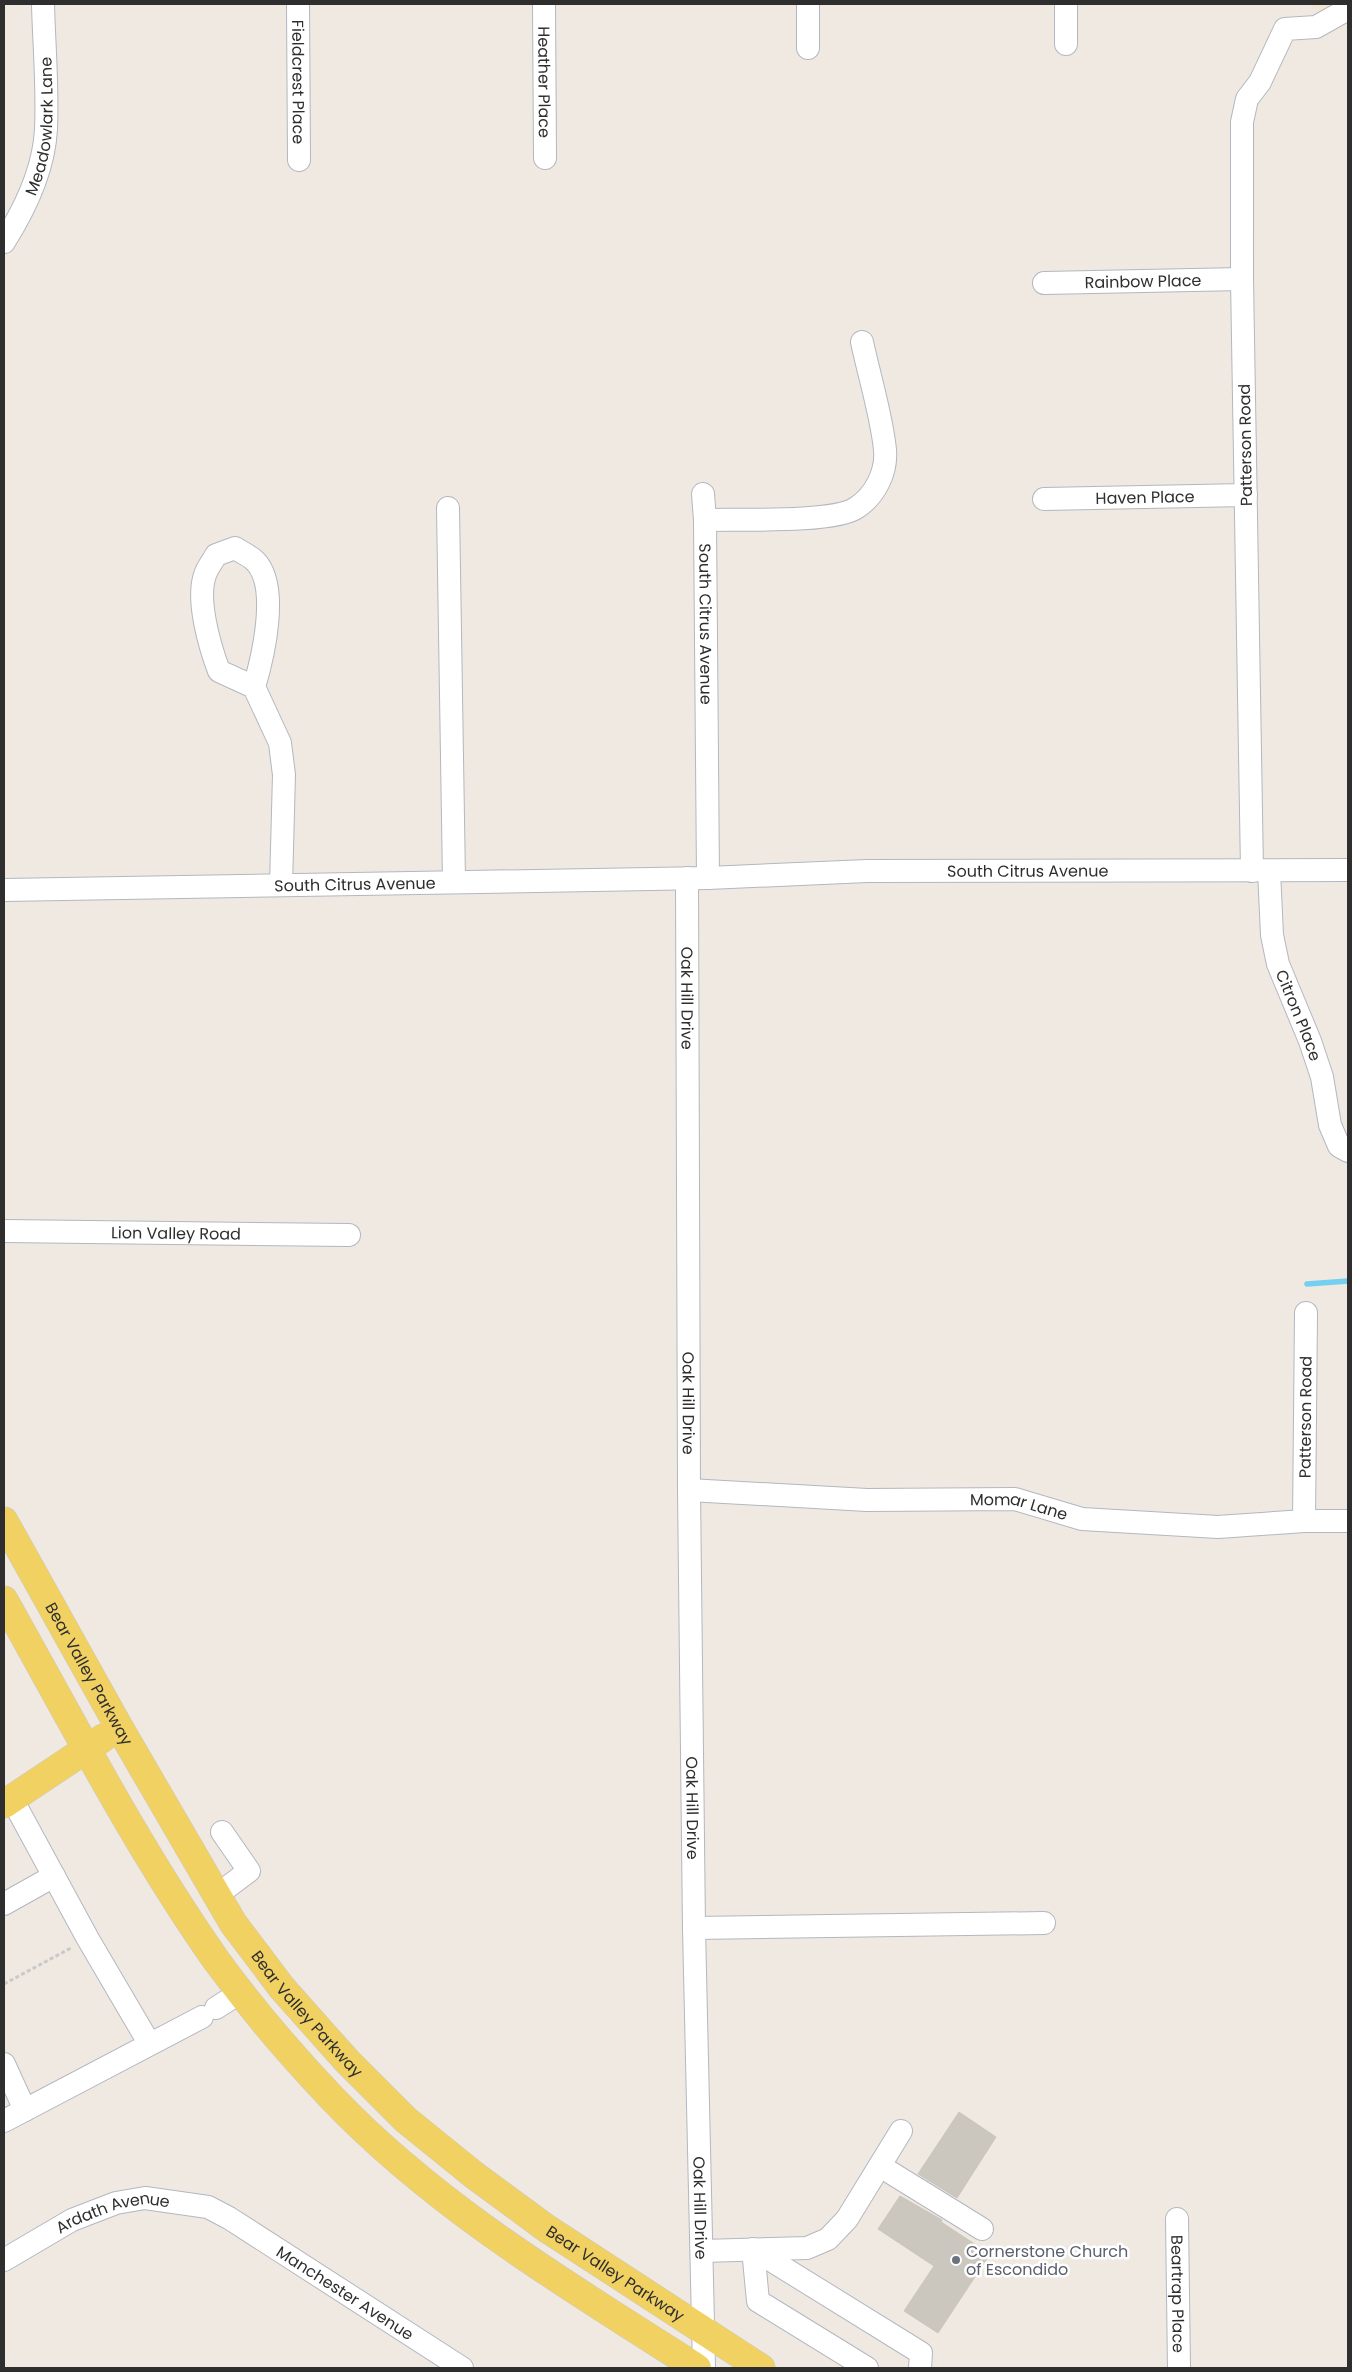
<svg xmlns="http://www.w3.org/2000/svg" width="1352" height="2372" font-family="Poppins,sans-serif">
<rect width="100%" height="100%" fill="#efe9e1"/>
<path fill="#f0e6d1" d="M1310,4h38l-21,13z"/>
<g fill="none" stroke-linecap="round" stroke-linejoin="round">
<path stroke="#75cff0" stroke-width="5.5" d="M1307,1284l41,-3"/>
</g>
<path fill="#cbc7bf" stroke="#cbc5ba" d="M959,2112l37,25 -39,61 -39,-24z
M900,2196l42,24 -1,2 49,32 -52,79 -34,-22 30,-45 -56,-37z"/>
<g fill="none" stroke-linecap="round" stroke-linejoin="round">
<g stroke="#b4b7c1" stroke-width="24">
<g id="minor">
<path id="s1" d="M298,4l1,156"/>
<path id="s2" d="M544,4l1,154"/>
<path d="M1066,44v-40"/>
<path d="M808,48v-44"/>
<path id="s3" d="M4,242c21,-33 40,-72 42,-113 2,-41 -2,-84 -3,-125"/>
<path id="s4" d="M1044,283l198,-4"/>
<path id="s5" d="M703,494l2,26 3,358"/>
<path id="s6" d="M1044,499l202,-4"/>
<path d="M448,508l6,373"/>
<path d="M705,520c32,-1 129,3 151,-12 19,-12 31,-36 29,-58 -3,-33 -16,-75 -23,-108"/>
<path d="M254,687l-35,-16c-9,-24 -23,-71 -14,-96 2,-7 8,-14 11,-20l19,-7c6,4 15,8 20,13 25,25 8,96 -1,126l26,56 4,32 -3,110"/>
<path d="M1252,871l-10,-592v-157l5,-23 13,-17 25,-53 31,-2 32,-18"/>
<path id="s7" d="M1269,871l3,64 6,29 32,77 12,36 8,48 9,21 9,5"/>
<path id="s8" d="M687,878l2,612 5,438 10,440"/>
<path id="s9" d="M4,890l704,-12 159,-7 481,-1"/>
<path id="s10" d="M4,1231l345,4"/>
<path id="s11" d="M689,1490l178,10 148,-1 67,20 136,8 86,-6h44"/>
<path id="s12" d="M1304,1521l2,-208"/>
<path d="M12,1799l76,140 61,104"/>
<path d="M217,1895l32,-24 -27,-39"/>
<path d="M4,1904l50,-28"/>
<path d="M694,1928l350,-5"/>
<path d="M216,2008l25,-16"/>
<path d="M4,2064l21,46"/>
<path d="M4,2121l198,-104"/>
<path d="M880,2166l102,63"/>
<path id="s13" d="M1177,2219l2,149"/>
<path d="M702,2251l105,-3 21,-9 19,-20 54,-88"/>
<path id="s14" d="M4,2260l68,-40 44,-17 29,-5 63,9 21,11 233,150"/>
<path d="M867,2368l-109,-67 -5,-52 168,104 -1,15"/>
</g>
</g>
<g stroke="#c9c9c9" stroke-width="29">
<g id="major">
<path id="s15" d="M4,1521l115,206 114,196 49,65 65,73 59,59 68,55 72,53 215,140"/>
<path d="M4,1600c68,121 132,246 212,360 35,48 75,95 116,138 105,110 238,189 365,270"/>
<path d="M4,1804l99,-66"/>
</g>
</g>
<path stroke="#c9c9c9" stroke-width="3" stroke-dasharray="4 2.5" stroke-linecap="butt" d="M4,1984l67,-36"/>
<use href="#minor" stroke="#fff" stroke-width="22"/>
<use href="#major" stroke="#f2d163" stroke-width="28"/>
</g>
<circle fill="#6b7280" stroke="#fff" stroke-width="2" cx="956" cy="2260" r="5"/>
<g text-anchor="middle" stroke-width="5" stroke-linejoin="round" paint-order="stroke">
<g font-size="16" fill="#2e2e2e" stroke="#fff">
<text dy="6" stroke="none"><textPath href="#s2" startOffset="78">Heather Place</textPath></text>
<text dy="6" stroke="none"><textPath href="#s1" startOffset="78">Fieldcrest Place</textPath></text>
<text dy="6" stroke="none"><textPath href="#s3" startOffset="124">Meadowlark Lane</textPath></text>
<text dy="6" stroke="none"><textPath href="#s4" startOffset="99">Rainbow Place</textPath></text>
<text transform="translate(1245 445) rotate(-91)" y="6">Patterson Road</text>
<text dy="6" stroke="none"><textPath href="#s6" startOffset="101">Haven Place</textPath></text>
<text dy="6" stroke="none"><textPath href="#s5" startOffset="130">South Citrus Avenue</textPath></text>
<text dy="6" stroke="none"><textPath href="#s9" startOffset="1024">South Citrus Avenue</textPath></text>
<text dy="6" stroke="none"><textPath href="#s9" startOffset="351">South Citrus Avenue</textPath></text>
<text dy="6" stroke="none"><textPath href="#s8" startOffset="120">Oak Hill Drive</textPath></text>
<text dy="6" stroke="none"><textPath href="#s7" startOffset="149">Citron Place</textPath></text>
<text dy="6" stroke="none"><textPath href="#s10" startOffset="172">Lion Valley Road</textPath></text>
<text dy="6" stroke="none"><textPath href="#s8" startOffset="525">Oak Hill Drive</textPath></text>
<text dy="6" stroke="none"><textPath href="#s12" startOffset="104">Patterson Road</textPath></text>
<text dy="6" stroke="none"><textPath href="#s11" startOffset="331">Momar Lane</textPath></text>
<text dy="6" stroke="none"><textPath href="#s15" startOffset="175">Bear Valley Parkway</textPath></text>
<text dy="6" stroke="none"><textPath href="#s8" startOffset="930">Oak Hill Drive</textPath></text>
<text dy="6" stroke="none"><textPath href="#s15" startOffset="580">Bear Valley Parkway</textPath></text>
<text dy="6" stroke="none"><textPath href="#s8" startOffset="1330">Oak Hill Drive</textPath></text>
<text dy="6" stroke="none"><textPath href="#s14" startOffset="121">Ardath Avenue</textPath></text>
<text dy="6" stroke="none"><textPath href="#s15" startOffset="985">Bear Valley Parkway</textPath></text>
<text dy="6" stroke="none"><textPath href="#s14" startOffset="381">Manchester Avenue</textPath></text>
<text dy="6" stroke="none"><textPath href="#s13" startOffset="75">Beartrap Place</textPath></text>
</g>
<g font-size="16" fill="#5b616d" stroke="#fff" text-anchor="start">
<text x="966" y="2257">Cornerstone Church<tspan x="966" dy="18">of Escondido</tspan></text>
</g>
</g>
<rect width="1352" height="2372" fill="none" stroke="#2e2e2e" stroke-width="10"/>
</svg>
